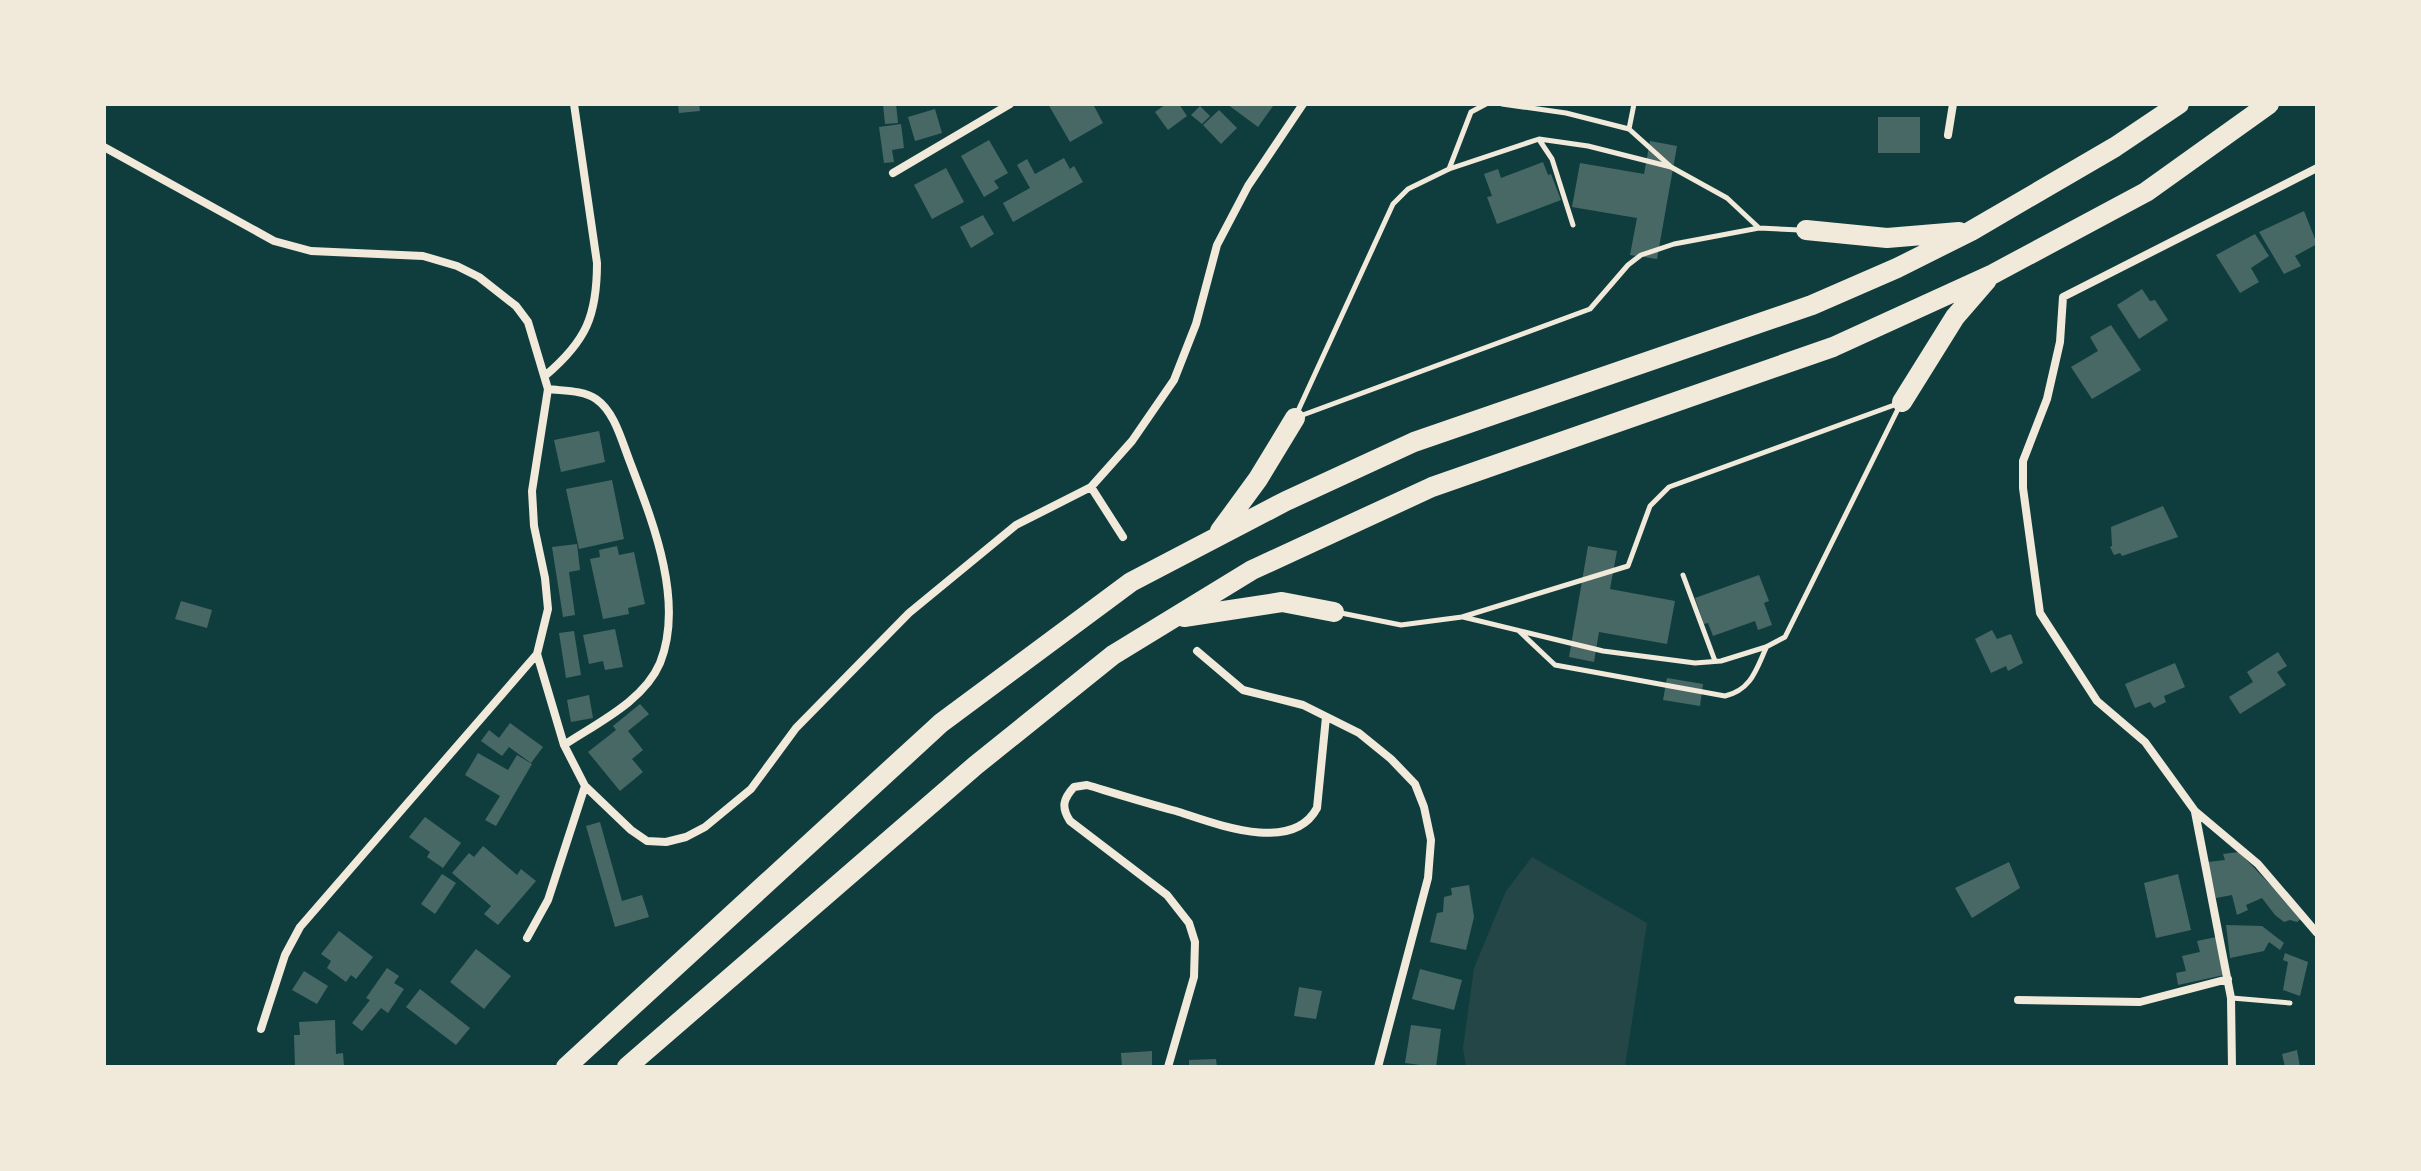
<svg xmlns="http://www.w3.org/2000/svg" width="2421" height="1171" font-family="Cabin,sans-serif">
<rect width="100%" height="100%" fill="#0f3d3e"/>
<path fill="#244646" d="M1532,857l115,66 -22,144h-159l-3,-19 11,-80 32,-77z"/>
<path fill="#486865" d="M678,104h21l1,7 -21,2z
M883,104h13l2,19 -13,1z
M1048,104h45l10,19 -33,19z
M1166,104h13l8,12 -19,14 -13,-18z
M1227,104h44l2,2 -15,21z
M1200,106l10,10 -8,8 -11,-9z
M935,109l7,24 -27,8 -7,-24z
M1219,110l18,18 -16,16 -18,-19z
M1878,117h42v36h-42z
M901,124l3,24 -12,2 2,12 -10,1 -5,-36z
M989,140l19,33 -14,8 5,7 -15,9 -23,-41z
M1650,141l27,5 -20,113 -27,-4 7,-37 -65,-11 8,-44 64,11z
M1064,158l6,11 4,-3 9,16 -70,40 -10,-19 27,-15 -13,-23 10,-6 8,15z
M1543,162l5,13 3,-1 10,26 -64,24 -10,-27 5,-1 -8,-22 14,-5 3,9z
M946,168l18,34 -32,17 -18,-34z
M2304,211l13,33 -22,12 6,10 -17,8 -25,-42z
M983,215l11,19 -23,14 -11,-21z
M2255,234l14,22 -18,12 8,14 -19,11 -24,-38z
M2142,289l8,12 5,-1 13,20 -29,19 -22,-34z
M2111,325l30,45 -49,29 -21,-32 27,-16 -8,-14z
M599,431l6,31 -44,10 -7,-32z
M612,480l12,59 -45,10 -13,-60z
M2163,506l15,31 -56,19 -2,-3 -6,2 -4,-8 2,-1 -1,-19z
M577,544l3,26 -11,2 6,43 -12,2 -11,-70z
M617,546l2,9 15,-3 11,52 -17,4 1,6 -26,5 -13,-60 10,-2 -1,-7z
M1588,546l29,5 -7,38 65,12 -8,43 -68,-12 -5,30 -25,-5z
M1759,575l10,26 -5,2 8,22 -14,5 -3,-9 -42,15 -5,-13 -4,1 -9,-26z
M181,601l31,9 -5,18 -32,-9z
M615,629l8,38 -18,3 -2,-9 -14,3 -6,-29z
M1992,630l5,9 14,-5 12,29 -15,8 -2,-5 -15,7 -16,-34z
M574,631l7,44 -15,3 -7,-45z
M2278,652l9,14 -10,6 9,13 -46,29 -11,-17 24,-15 -6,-10z
M2175,663l10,24 -21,9 2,6 -12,6 -4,-6 -15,6 -10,-24z
M1667,678l36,6 -3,22 -37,-6z
M589,695l4,23 -22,4 -4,-22z
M640,704l9,10 -21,17 15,19 -11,9 11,13 -23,19 -32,-39 28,-22 -3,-4z
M510,723l33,24 -12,16 -22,-16 -7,9 -21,-15 8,-11 10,8z
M478,753l30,17 9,-15 15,9 -36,62 -11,-6 15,-24 -35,-21z
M425,817l36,26 -18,25 -16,-11 3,-5 -21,-15z
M600,822l22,79 20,-6 7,22 -34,10 -29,-101z
M483,846l34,29 4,-6 15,12 -38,44 -14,-11 7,-8 -39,-33 17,-20 5,4z
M2239,852l63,66 -5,4 -7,-2 -6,2 -9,-7 -13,-17 -16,7 2,5 -11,5 -5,-20 -16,3 -8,-36 17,-2 -2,-6z
M2009,862l11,26 -48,30 -17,-30z
M442,874l14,9 -21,31 -14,-10z
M2178,874l13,56 -35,8 -12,-55z
M1469,885l5,32 -8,33 -36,-8 7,-29 6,-1 1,-15 8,-2 -1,-7z
M2226,925l36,1 22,17 -4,7 -11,-8 -5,9 -34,7z
M339,931l34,26 -17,22 -5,-4 -5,7 -19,-14 4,-7 -10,-7z
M2216,937l8,38 -46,10 -2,-12 10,-2 -4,-15 18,-4 -3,-11z
M476,949l35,27 -27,33 -34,-27z
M2285,953l23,9 -8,34 -17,-6 5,-28 -5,-2z
M387,968l12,8 -5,7 10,6 -16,24 -7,-5 -19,23 -10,-8 18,-23 -4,-2z
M1420,969l42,11 -8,30 -42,-11z
M304,971l24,15 -11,18 -25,-14z
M1299,987l23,4 -6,28 -22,-3z
M420,989l50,39 -14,17 -50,-38z
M335,1020l1,34 7,-1 1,14h-49l-1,-32h6l-1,-13z
M1411,1025l30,4 -5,38 -31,-4z
M2297,1050l3,17h-15l-3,-13z
M1152,1051v16h-30l-1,-14z
M1216,1059l1,8h-28v-7z"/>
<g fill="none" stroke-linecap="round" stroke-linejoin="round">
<path stroke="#f1e9da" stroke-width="5" d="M1502,104l64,9 63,16 41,37
M1629,129l5,-25
M1540,141l12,18 21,66
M1449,169l22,-57 15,-8
M1297,413l96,-209 15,-15 41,-20 90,-30 49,7 83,21 56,31 32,30
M1300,416l290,-107 38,-44 13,-10 33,-11 85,-16 41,2
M1683,575l32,86
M1341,613l60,12 61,-8 166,-51 22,-60 19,-19 228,-83
M1463,617l140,34 92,12 26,-2 45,-14 19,-10 115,-232
M1519,631l36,34 170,31c26,-6 31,-26 41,-48
M2232,998l58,5"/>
<path stroke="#f1e9da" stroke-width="8" d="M1948,135l5,-31
M104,147l170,94 37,10 112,5 34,10 22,11 37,29 12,16 20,67 -16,102 2,35 11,52 3,31 -11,45 27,91 21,41 46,44 16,11 19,1 20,-5 19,-10 46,-38 45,-61 113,-115 107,-88 75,-38 41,-46 42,-61 22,-56 21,-79 31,-59 55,-82
M2317,168l-254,129 -3,45 -13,57 -24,62v27l17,125 57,88 48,41 50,69 63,53 59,69
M893,173l117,-69
M546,375c40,-34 51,-59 51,-112l-23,-159
M548,389c15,2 35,1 48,10 19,13 26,43 34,63 22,58 55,139 30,201 -16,38 -63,60 -96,82
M1091,487l32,50
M1197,651l46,39 60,15 56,28 32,26 24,25 9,23 7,33 -3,38 -50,189
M2195,812l36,186 1,69
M527,938l21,-38 37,-114
M2018,1000l122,2 88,-23
M261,1029l24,-74 15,-28 237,-273
M1168,1067l26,-90 1,-35 -6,-19 -22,-28 -97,-74c-9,-14 -7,-22 4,-34l13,-2c30,9 59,18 89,26 38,12 116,44 141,-3l9,-91"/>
<path stroke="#f1e9da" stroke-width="20" d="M1806,230l81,8 72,-6
M1902,402l53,-85 32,-37
M1220,531l38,-52 37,-61
M1184,617l98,-15 52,10
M566,1067l375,-344 190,-141 155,-81 128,-59 398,-137 85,-37 74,-37 144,-84 64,-43
M627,1067l349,-302 137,-110 139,-85 180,-83 401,-140 160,-73 153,-82 123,-88"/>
</g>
<rect width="2421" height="1171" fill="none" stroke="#f1e9da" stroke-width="212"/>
</svg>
